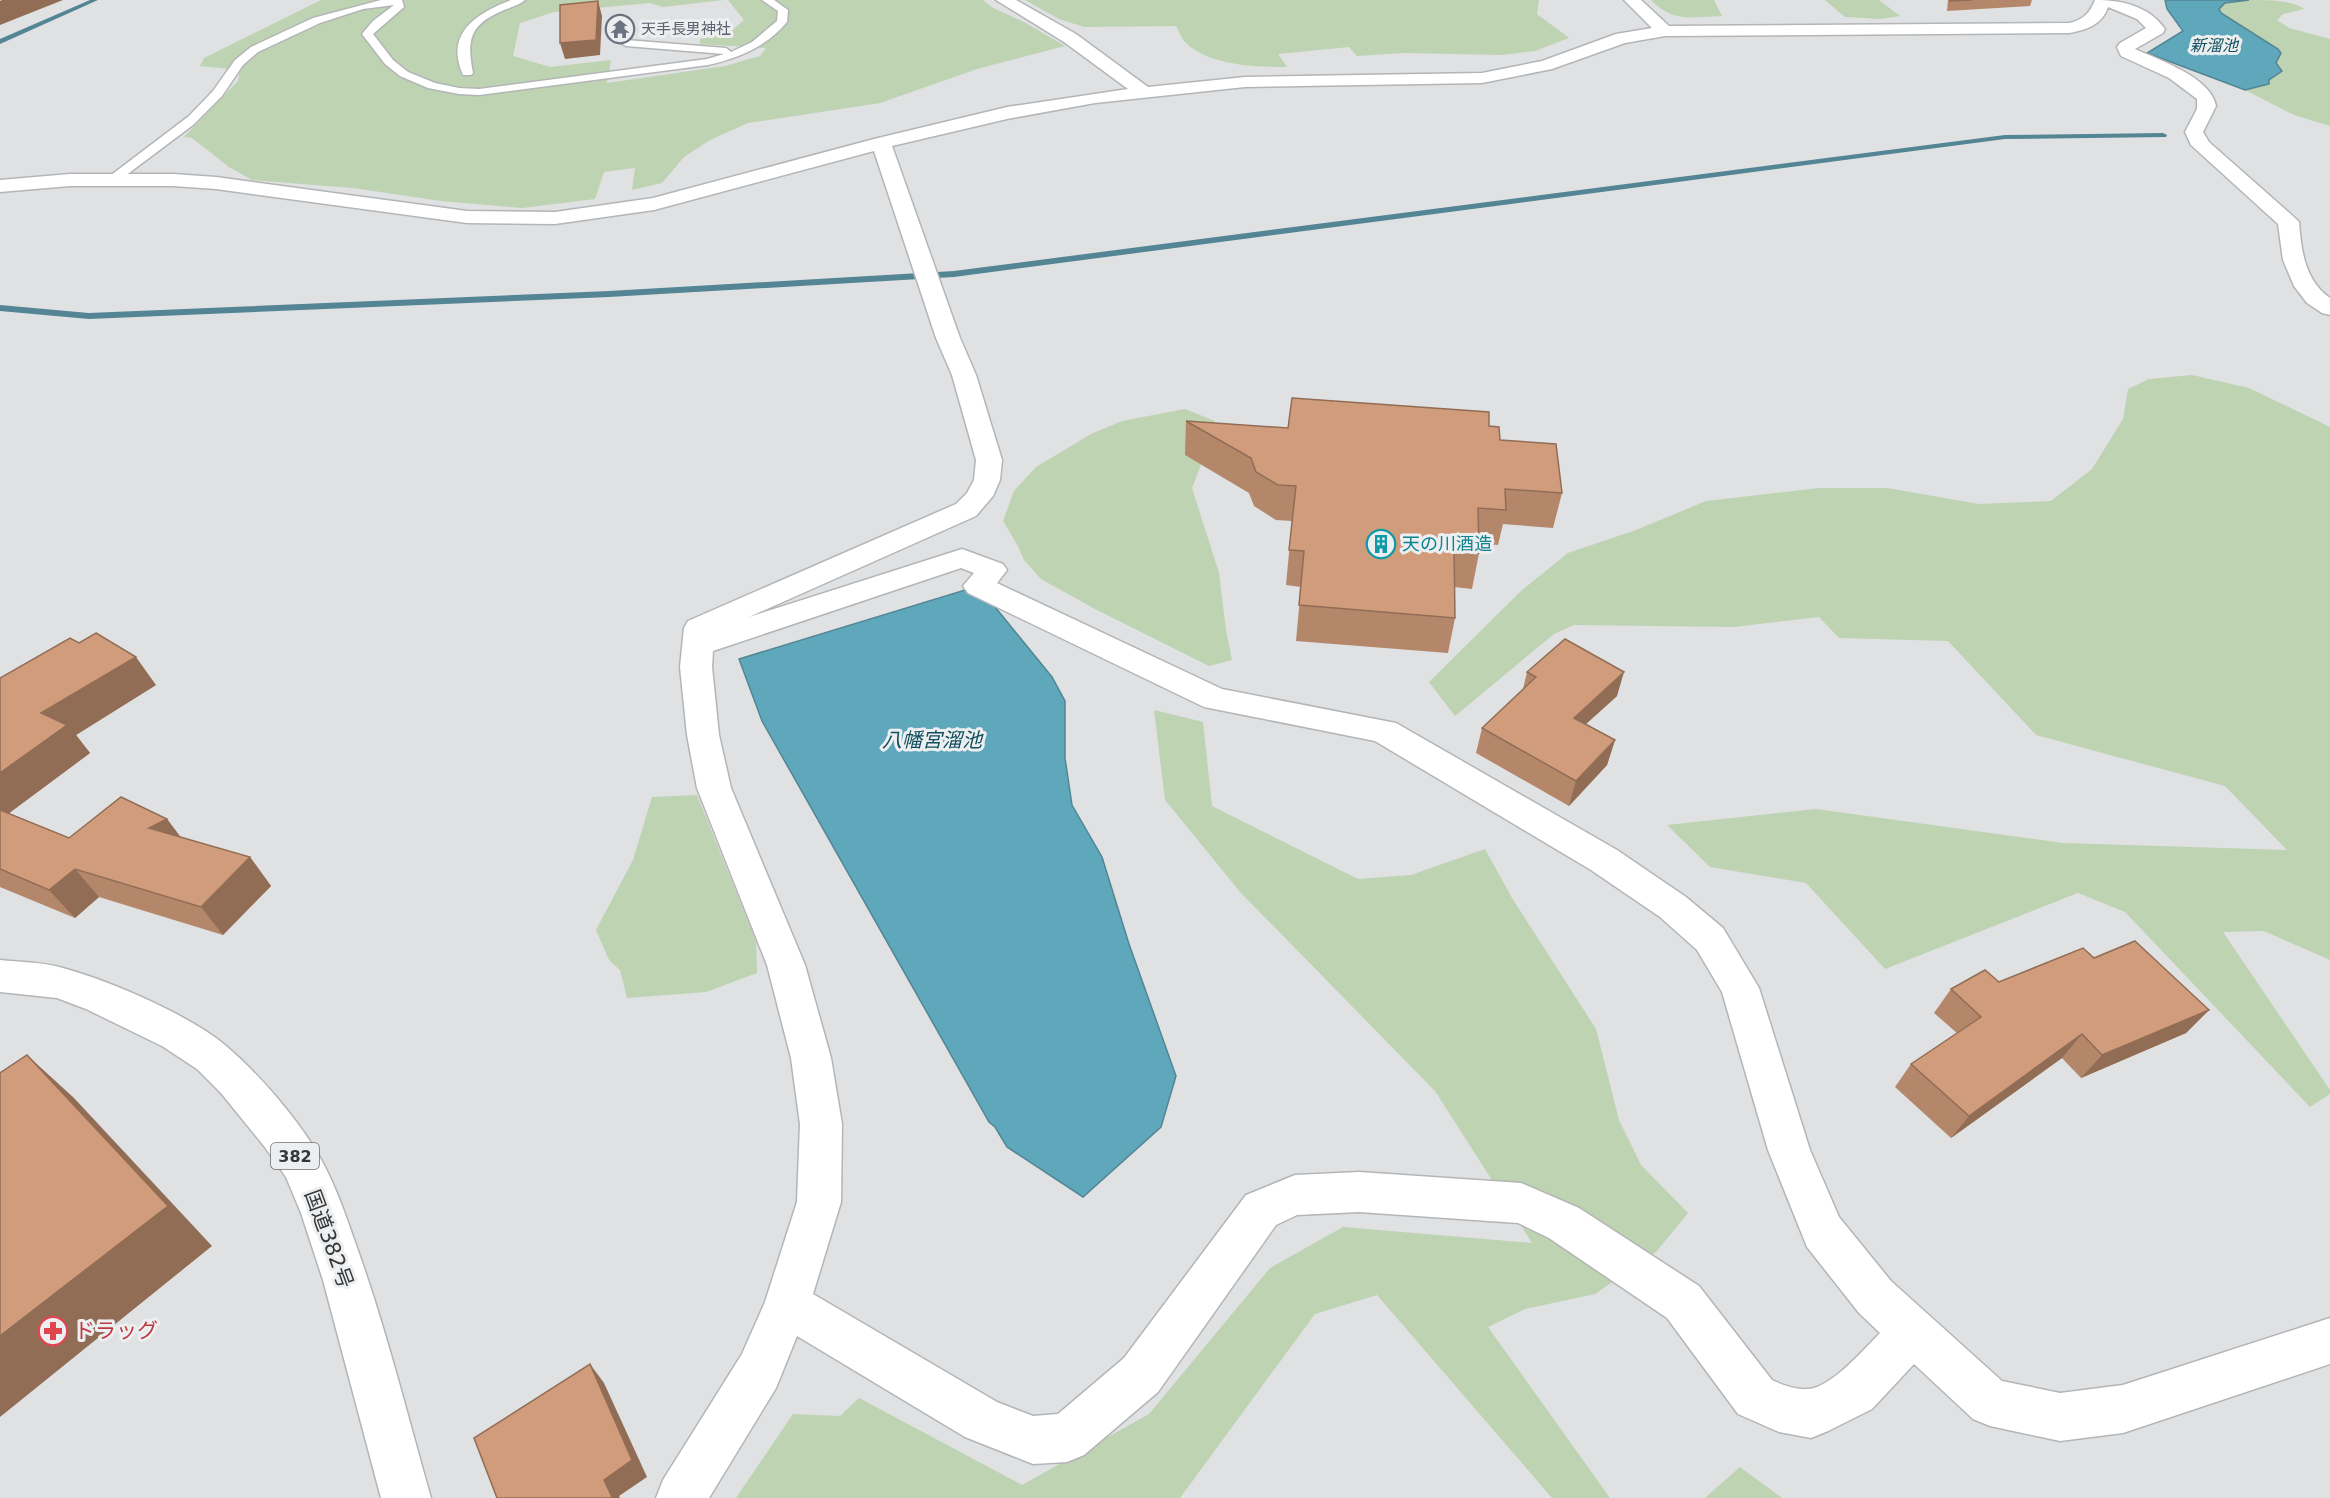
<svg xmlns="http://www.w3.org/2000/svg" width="2330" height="1498" font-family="'DejaVu Sans','Noto Sans JP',sans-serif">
<rect width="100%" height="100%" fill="#dfe1e3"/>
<path fill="#bed3b1" d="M321,0h403l-61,7 -13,-4 -96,9 -34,11 -7,33 37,11 61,-7 -4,23 118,-17 35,-10 6,-8 -66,-4v-5l28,-5 16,-14 -16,-20h255l10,8 31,14 41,24 -88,23 -97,34 -132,20 -38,17 -26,17 -22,26 -30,7 3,-22 -31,4 -9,27 -73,9 -81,-7 -88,-13 -101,-8 -23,-13 -37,-29 -8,-1 54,-56 2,-11 -40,-4 4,-8z
M1025,0h514l-2,14 32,24 -34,13 -34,4 -97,-2 -47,3 -8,-9 -71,7 9,13c-31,0 -78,-1 -102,-25 -4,-4 -6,-11 -9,-16l-92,1 -25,-8z
M1651,0h63l8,16c-30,1 -49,7 -71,-16z
M1825,0h54l21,16 -19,3 -36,-2z
M2249,0c15,0 45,0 55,9l-21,5 -6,6 12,8 41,11v87l-36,-11 -49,-25 23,-6 1,-4 9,-6 2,-7 -4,-4 2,-14 -57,-36 -2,-5 5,-5z
M2192,375l57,13 81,39v533l-66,-29 -41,1 107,158v4l-20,13 -185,-195 -47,-19 -193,76 -79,-86 -96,-16 -43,-42 149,-16 247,34 224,7 -62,-64 -189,-51 -88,-94 -109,-3 -20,-21 -85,10 -160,-2 -20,9 -99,82 -26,-34 93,-92 46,-37 68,-23 70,-29 114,-13h67l92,16 72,-3 41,-32 31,-50 5,-30 21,-10z
M1185,409l30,12 -9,31 -14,36 27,85 7,57 6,30 -23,6 -114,-57 -54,-30 -17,-19 -6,-14 -15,-25 11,-30 22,-24 55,-33 31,-13z
M1154,710l49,12 9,84 146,73 53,-4 74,-26 27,49 84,131 23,91 22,45 47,48 -32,39 -61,42 -70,15 -37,18 122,171h-58l-175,-203 -62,19 -135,184h-444l57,-84 47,2 19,-18 163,87 127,-71 121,-146 73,-41 189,16 -97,-152 -194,-198 -76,-93z
M697,795l59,146 1,32 -51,19 -79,6 -7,-28 -11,-10 -13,-30 37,-70 19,-63z
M1740,1467l42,31h-77z"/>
<path fill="#5fa7bb" stroke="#538594" stroke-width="1.5" d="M2165,0h84l-24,3 -6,6 2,4 57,36 3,4 -5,10 6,8 -13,9v4l-24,6 -98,-37 36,-22 -16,-22z
M978,586l74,91 13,24v57l7,47 30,52 27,87 47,132 -15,51 -78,70 -76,-50 -12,-20 -6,-5 -227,-401 -23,-62z"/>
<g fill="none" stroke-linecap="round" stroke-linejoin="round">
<path fill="#538594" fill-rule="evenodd" d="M90,0h8l-98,44v-5z
M2163,133l4,2 -1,2 -161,2 -1051,138 -345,20 -520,22 -89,-8v-6l89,8 520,-22 345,-20 1051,-136z"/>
<g stroke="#b3b5b7" stroke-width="3">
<path id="lane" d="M381,0h21l2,7 -31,27 20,26 15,12 27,11 24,5 20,1 228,-30 17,-5 -98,-8 -5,-3 5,-3 100,8 5,4 21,-10 25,-21 1,-10 -16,-11h12l14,10 -1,12c-21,25 -48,36 -79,43l-229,30 -20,-1 -31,-6 -28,-12 -15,-12 -23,-30 11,-13 21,-16 -31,4 -43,14 -62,29 -15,13 -21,31 -29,29 -76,57h-10l-1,-3 83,-63 24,-25 22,-31 16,-13 62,-29z
M511,0h14c-6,5 -14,7 -21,10 -33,14 -38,28 -31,63l-2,2h-8c-19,-42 14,-62 48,-75z"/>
</g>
<g stroke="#b3b5b7" stroke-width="3">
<path id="street" d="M996,0h20l60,34 72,53 97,-10 237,-4 60,-12 74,-27 36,-6 -28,-28h17l28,26 400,-3c14,-3 21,-10 26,-23 27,0 54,6 70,29l-2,4 -28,16c24,11 76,28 81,57l-13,26 6,10 86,76 4,4c2,28 6,59 31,76v17l-8,-2 -15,-10 -13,-17 -11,-26 -5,-36 -87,-79 -6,-13 12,-23v-10l-28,-21 -48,-22 -4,-9 3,-4 26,-15 -9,-9 -29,-12c-6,18 -22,23 -39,26l-404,3 -40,7 -73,26 -70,14 -237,4 -150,16 -88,16 -115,27 68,192 16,37 26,85 -2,20 -7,16 -17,20 -227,101 213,-68 41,15 4,6 -10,13 225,106 174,34 221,127 69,47 37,31 36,60 51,162 29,67 52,64 111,100 58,12 63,-8 207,-67v46l-207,69 -63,8 -70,-15 -17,-7 -59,-55 -42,45 -44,22 -17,7 -32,-6 -41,-18 -71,-96 -118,-80 -31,-15 -159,-11 -62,3 -21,10 -118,167 -74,63 -17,7 -34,2 -68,-27 -168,-101 -21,52 -67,110h-53l7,-18 79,-126 23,-52 32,-100 3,-78 -9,-66 -24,-93 -70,-177 -10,-53 -7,-68 4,-39 4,-7 268,-117 11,-11 7,-13 2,-20 -24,-85 -16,-37 -62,-187 -220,59 -99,14 -88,-1 -251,-34 -43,-3h-103l-70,6v-12l70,-6h103l43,3 251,34 88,1 98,-14 221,-59 133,-32 121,-18 -64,-47zM961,568l13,5 -11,13 5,7 236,114 171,34 216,129 69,47 37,33 25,42 46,158 39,97 52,66 21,20c-16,16 -49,55 -72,56 -11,1 -26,-4 -36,-9l-73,-94 -120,-78 -58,-25 -162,-11 -64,3 -49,20 -122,163 -66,56 -25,2 -36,-14 -184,-108 28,-92 1,-78 -11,-66 -26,-93 -74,-177 -12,-53 -7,-68 1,-16z"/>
</g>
<g stroke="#b3b5b7" stroke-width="3">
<path id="highway" d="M0,960c19,2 40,2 59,7 47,12 131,48 167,79 32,27 67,68 89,103 18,29 30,64 41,96 30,83 51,169 75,253h-50l-58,-218 -22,-67 -15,-36 -22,-31 -43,-53 -24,-24 -35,-23 -76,-37 -29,-11 -57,-6z"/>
</g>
<use href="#lane" fill="#fff" fill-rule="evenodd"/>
<use href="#street" fill="#fff" fill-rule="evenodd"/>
<use href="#highway" fill="#fff" fill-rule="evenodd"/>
</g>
<path fill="#b4866a" d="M1948,0h84l-2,6 -83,5z
M1186,421l102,7 201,-2 11,14 62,53 -9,35 -50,-4 -5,21 -19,-2v10l-7,36 -18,-2 1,31 -7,35 -152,-12 5,-54 -15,-2 6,-64 -16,-1 -22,-14 -5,-13 -64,-38z
M1527,672l90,24 -31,28 29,16 -8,25 -38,41 -93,-53 6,-25 41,-39z
M0,678l156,7 -80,50 14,18 -81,60 60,25 98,-19 13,18 70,20 21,29 -48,49 -124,-38 -24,21 -75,-31z
M2094,958l115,52 -23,23 -105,45 -19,-20 -111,80 -56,-51 16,-23 46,-31 -23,-20 17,-24 48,-7z"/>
<path fill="#926d56" d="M2,0h61l-63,25v-24z
M598,1l4,15 -2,39 -35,4 -5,-16z
M136,657l20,28 -80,50 14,18 -90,67v-47l41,-60z
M1624,672l-7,24 -51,46 8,-24z
M1615,740l-8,25 -38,41 7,-25z
M167,819l22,29 -40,-20z
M250,857l21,29 -48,49 -22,-28z
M75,869l24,28 -24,21 -26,-28z
M2209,1010l-23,23 -105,45 21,-23z
M2082,1034l-20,24 -111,80 18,-22z
M27,1055l47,43 138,148 -212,171v-81z
M590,1364l14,19 43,94 -28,19 1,2h-9l-7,-18z"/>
<path fill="#d19c7b" stroke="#926d56" stroke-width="1.5" d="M1950,0h22l-22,1z
M598,1l-2,39 -36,3v-38z
M1292,398l197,14v14l10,1 1,13 56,4 6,49 -57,-4 1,21 -28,-2 1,45 -25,-2 1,67 -156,-13 5,-54 -15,-1 7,-64 -18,-1 -22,-13 -5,-14 -65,-37 102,7z
M96,633l40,24 -95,56 26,12 -67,48v-95l70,-40 9,5z
M1565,639l59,33 -50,46 41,22 -39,41 -94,-53 54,-51 -9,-5z
M121,797l46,22 -18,9 101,29 -49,50 -126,-38 -26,21 -49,-21v-59l69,28z
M2135,941l74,69 -107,45 -20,-21 -113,82 -58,-52 70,-47 -30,-28 34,-19 14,12 84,-34 11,10z
M27,1055l141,151 -168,130v-263z
M590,1364l42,96 -28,20 8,17 -1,1h-114l-23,-60z"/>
<defs>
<g id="temple-ring" transform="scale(1.5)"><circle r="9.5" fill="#eceef0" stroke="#6b7280" stroke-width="1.5"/><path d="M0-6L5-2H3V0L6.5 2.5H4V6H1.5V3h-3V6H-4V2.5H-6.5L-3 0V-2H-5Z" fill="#6b7280"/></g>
<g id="building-ring" transform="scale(1.5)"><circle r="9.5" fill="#eceef0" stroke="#0f9aa8" stroke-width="1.5"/><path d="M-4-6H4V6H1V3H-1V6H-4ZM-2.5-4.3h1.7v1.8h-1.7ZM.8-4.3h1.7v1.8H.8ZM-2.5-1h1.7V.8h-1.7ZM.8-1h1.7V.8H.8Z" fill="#0f9aa8"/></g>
<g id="pharmacy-ring" transform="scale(1.5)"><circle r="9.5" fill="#eceef0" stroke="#e0444e" stroke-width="1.5"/><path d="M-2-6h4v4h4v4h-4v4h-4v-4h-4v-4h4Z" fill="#e0444e"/></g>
</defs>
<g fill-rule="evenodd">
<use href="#temple-ring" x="620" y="29"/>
<use href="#building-ring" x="1381" y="544"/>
<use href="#pharmacy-ring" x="53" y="1331"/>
</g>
<g text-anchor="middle" stroke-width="6" stroke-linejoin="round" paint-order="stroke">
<g font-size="15" fill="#5b616d" stroke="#eceef0" text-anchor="start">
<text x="641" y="34">天手長男神社</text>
</g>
<g font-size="16" font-style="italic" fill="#104f5e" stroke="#eceef0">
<text x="2214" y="51">新溜池</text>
</g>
<rect fill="#eceef0" stroke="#6d6e6f" stroke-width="1.5" x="271" y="1143" width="48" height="26" rx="4.5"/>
<g font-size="16" font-weight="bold" fill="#363738">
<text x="295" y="1162">382</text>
</g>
<g font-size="18" fill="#0d838f" stroke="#eceef0" text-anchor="start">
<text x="1402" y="550">天の川酒造</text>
</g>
<g font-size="20" font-style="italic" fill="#104f5e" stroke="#eceef0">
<text x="932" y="747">八幡宮溜池</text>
</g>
<g font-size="21" fill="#363738" stroke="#eceef0">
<text transform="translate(329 1239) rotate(70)" y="7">国道382号</text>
</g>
<g font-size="21" fill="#be3a42" stroke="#eceef0" text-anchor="start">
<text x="74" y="1338">ドラッグ</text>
</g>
</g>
</svg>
